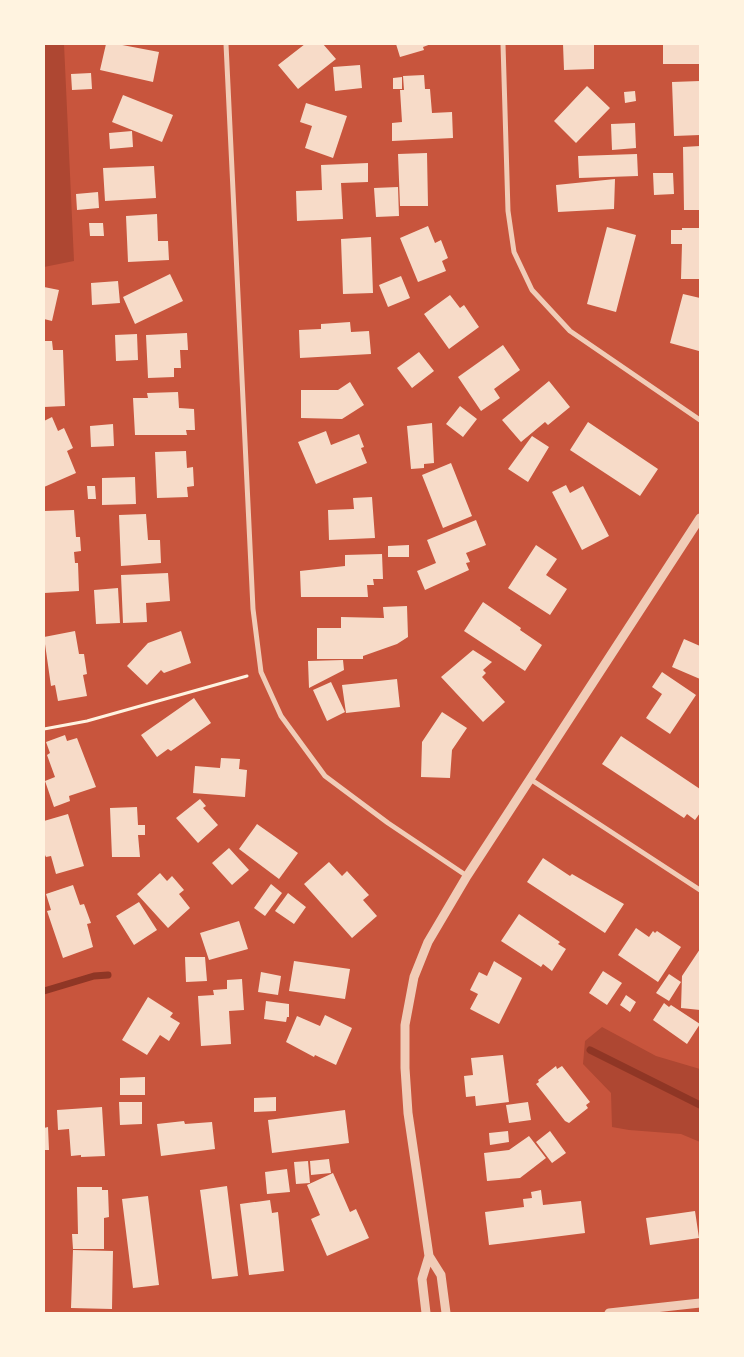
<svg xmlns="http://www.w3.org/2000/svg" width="744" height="1357" font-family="'Fira Sans',sans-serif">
<rect width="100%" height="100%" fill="#c8553d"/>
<path fill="#ae4732" d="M44,44h20l10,217 -30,6z
M602,1027l54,29 44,13v73l-19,-8 -52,-4 -17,-3 -1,-34 -28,-29 2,-23z"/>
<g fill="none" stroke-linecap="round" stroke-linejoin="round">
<path stroke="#8f3625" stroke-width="7" d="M44,991l50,-15 14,-1
M590,1050l110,55"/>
</g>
<path fill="#f7dbc8" d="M106,44h11l42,8 -6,30 -53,-12z
M305,44h18l13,15 -38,30 -20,-24z
M396,44h35l-8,3 1,3 -24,7z
M563,44h31v25l-30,1z
M663,44h36v20h-36z
M360,65l2,23 -27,3 -2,-24z
M91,73l1,16 -20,1 -1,-16z
M424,75l1,14h5l2,24 20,-1 1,26 -61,3v-18l10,-1 -2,-32h4l-1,-14z
M402,77v12h-9v-11z
M700,81v54l-26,1 -2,-54z
M587,86l23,22 -34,35 -22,-22z
M635,91l1,10 -11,2 -1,-11z
M123,95l50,20 -11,27 -50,-20z
M306,103l41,13 -14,42 -28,-10 7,-22 -12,-4z
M635,123l1,25 -24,2 -1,-26z
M132,131l1,16 -23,2 -1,-16z
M700,146v64h-16l-1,-63z
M427,153l1,53h-28l-2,-52z
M637,154l1,22 -59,2 -1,-22z
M368,163v19l-27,1 2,36 -46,2 -1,-30 26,-1 -1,-25z
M154,166l2,32 -51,3 -2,-33z
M653,173h20l1,21 -20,1z
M615,179l-1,30 -56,3 -2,-27z
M398,187l1,29 -23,1 -2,-29z
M98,192l1,16 -22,2 -1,-16z
M157,214l1,27h10l1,19 -41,2 -2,-46z
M89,223h14l1,13h-14z
M428,226l7,17 6,-3 7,18 -6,3 4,10 -28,11 -18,-44z
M607,227l29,8 -20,77 -29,-8z
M682,228h18v51h-19l1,-35h-11v-14h11z
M371,237l2,56 -30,1 -2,-55z
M170,274l13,27 -48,23 -12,-27z
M401,276l9,22 -22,9 -9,-22z
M118,281l2,22 -28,2 -1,-22z
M44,287l15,3 -7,31 -8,-2z
M683,294l17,4 -1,53 -29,-8z
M450,295l10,13 4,-3 15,22 -30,22 -25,-35z
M350,322l1,10 18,-1 2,23 -71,4 -1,-28 22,-1v-5z
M187,333l1,17h-8l1,18h-7v9l-26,1 -2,-43z
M137,334l1,26 -22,1 -1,-26z
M44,341h8l1,9h10l2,56 -21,1z
M503,345l17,25 -26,19 6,9 -19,13 -23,-34z
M419,352l15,19 -22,17 -15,-20z
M549,381l21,26 -22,18 -3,-3 -24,20 -19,-22z
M350,382l14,23 -22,14 -41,-1v-28h37z
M178,392l1,16 15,1 1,21h-9l1,5h-52l-2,-37h15l-1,-5z
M460,406l17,13 -14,18 -17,-13z
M52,417l6,14 6,-3 9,20 -6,3 9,22 -32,14v-66z
M588,422l70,47 -18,27 -70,-46z
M432,423l2,40 -10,1v4l-13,1 -4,-43z
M113,424l1,22 -23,1 -1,-21z
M326,431l5,14 28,-11 5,13 -3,1 6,15 -51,21 -18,-42z
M532,436l17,11 -21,35 -20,-13z
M186,451l1,17 6,-1 1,19 -7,1 1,10 -31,1 -2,-46z
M451,463l21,53 -29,12 -21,-53z
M135,477l1,27 -34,1v-27z
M566,485l4,8 13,-7 26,50 -27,14 -30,-58z
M87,486h8l1,13h-8z
M372,497l3,41 -46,2 -1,-30 26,-1 -1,-11z
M74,510l2,27h4l1,14 -7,1 1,11h3l1,28 -35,2v-82z
M146,514l2,26h12l1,23 -40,3 -2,-51z
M476,520l10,25 -20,8 4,9 -4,1 3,7 -44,20 -8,-19 19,-8 -9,-23z
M409,545v12h-21v-11z
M536,545l21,14 -11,16 21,14 -17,26 -42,-27z
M382,554l1,25h-10l1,6h-7l1,12h-67l-1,-26 45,-5v-11z
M168,573l2,28 -24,2 1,19 -24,1 -2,-48z
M118,588l2,35 -24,1 -2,-34z
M483,602l38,26 -1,2 22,15 -17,26 -61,-40z
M407,606l1,31 -11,7 -34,12v3h-46v-31h24v-11l43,1 -1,-11z
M75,631l4,23h5l3,20 -4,1 4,21 -29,5 -3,-16 -4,1 -7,-49z
M181,631l10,32 -27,10 -3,-3 -14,15 -20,-19 21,-23z
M684,639l16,7v33l-28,-12z
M473,650l19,12 -9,8 3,3 -4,4 23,25 -22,20 -42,-45z
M343,660l1,10 -35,18 -1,-27z
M662,672l34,23 -26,39 -24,-16 16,-24 -10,-7z
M397,679l3,28 -54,6 -4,-28z
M331,682l14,30 -18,9 -14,-31z
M194,698l17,25 -40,28 -3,-2 -11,8 -16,-22z
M442,712l25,16 -15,22 -2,28 -29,-1 1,-35z
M65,735l2,6 10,-3 19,49 -27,9 1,5 -16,6 -9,-26 10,-4 -8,-22 3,-2 -4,-11z
M621,736l79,53v24l-5,7 -8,-6 -3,4 -82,-54z
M221,758l19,1 -1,10 8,1 -2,27 -52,-4 2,-27 25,2z
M200,799l6,7 -3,2 15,17 -20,18 -22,-25z
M137,807l1,18h7v10h-7l2,22h-28l-2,-49z
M68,814l16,52 -28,8 -5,-18 -5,1 -2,-4v-32z
M257,824l41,29 -19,26 -40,-30z
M229,848l20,22 -17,15 -20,-22z
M543,858l27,18 2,-2 52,30 -19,29 -78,-51z
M329,862l13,14 5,-5 22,24 -6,5 14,16 -25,22 -48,-54z
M160,873l7,8 5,-5 12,14 -5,4 11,14 -22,20 -31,-34z
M271,884l11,9 -17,23 -11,-8z
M73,885l7,20 4,-1 7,19 -4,1 6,23 -30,11 -16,-47 4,-1 -5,-16z
M288,893l18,14 -12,17 -19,-13z
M139,902l18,28 -23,15 -18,-29z
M519,914l41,28 -2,2 8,5 -14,22 -9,-7 -2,3 -40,-26z
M239,921l9,28 -39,11 -9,-27z
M636,928l13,9 4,-6 2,2 2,-2 24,16 -23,35 -40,-27z
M700,949v61l-19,-2 1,-32z
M185,957h20l2,24 -21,1z
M294,961l56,8 -5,30 -56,-8z
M494,961l28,17 -23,46 -29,-15 8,-15 -8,-4 9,-18 8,4z
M603,971l19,12 -15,22 -18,-12z
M261,972l20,4 -3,19 -20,-3z
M669,974l12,8 -12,19 -13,-8z
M242,979l2,31 -15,1 2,33 -30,2 -3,-50 16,-1 -1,-5 14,-1v-9z
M626,995l10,7 -6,10 -10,-7z
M148,997l25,16 -3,4 10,6 -11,18 -9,-6 -13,20 -25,-15z
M266,1001l23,3v13h-2l-1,5 -22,-3z
M664,1003l5,4 2,-2 29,19 -13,20 -34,-24z
M325,1015l27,13 -16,37 -21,-10 -1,2 -28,-15 11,-26 23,10z
M503,1055l6,47 -33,4 -1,-10 -9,1 -2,-21 9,-1 -2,-17z
M556,1066l1,3 5,-3 28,36 -4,3 2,3 -19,15 -4,-2 -29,-37 3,-2 -1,-2z
M145,1077v18h-25v-17z
M276,1097v14l-22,1v-14z
M119,1102h23v22l-22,1z
M528,1102l3,18 -22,3 -3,-18z
M102,1107l3,49 -24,1v-2l-10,1 -2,-27 -11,1 -1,-20z
M345,1110l4,33 -77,10 -4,-33z
M184,1121l1,3 27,-2 3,27 -54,7 -4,-32z
M48,1127l1,23h-5v-22z
M508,1131l1,11 -19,3 -1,-12z
M550,1131l16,22 -14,10 -16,-21z
M529,1136l17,22 -26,20 -33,3 -3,-28 25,-3z
M329,1159l2,14 -20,2 -1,-14z
M308,1161l2,22 -14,1 -2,-22z
M287,1169l3,23 -23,2 -2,-22z
M333,1173l17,39 6,-3 13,29 -42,18 -16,-37 9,-4 -13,-30z
M227,1186l11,90 -26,3 -12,-89z
M77,1187h25v3h6l1,27 -5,1v31h-31l-1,-15h6z
M541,1190l2,15 38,-4 4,32 -96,12 -4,-33 39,-5 -1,-8 9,-1 -1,-6z
M148,1196l11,89 -26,3 -11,-89z
M270,1200l2,13 6,-1 6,59 -35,4 -9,-71z
M695,1211l4,27 -49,7 -4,-27z
M73,1250l40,1 -1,58 -41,-1z"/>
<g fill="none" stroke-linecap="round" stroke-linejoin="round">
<path stroke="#fff3e0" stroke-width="3" d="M44,729l43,-8 160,-45"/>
<path stroke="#f1ccb7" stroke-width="5" d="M226,44l27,565 8,63 20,44 44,60 63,47 79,53
M503,44l5,167 6,41 18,38 38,41 130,89
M530,779l170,111"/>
<path stroke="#f1ccb7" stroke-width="9" d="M426,1313l-4,-34 7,-23
M446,1313l-5,-38 -12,-19 -21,-143 -3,-45v-43l9,-48 14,-35 39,-66 233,-358
M609,1313l91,-10"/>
</g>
<rect width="744" height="1357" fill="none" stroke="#fff3e0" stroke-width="90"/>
</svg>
